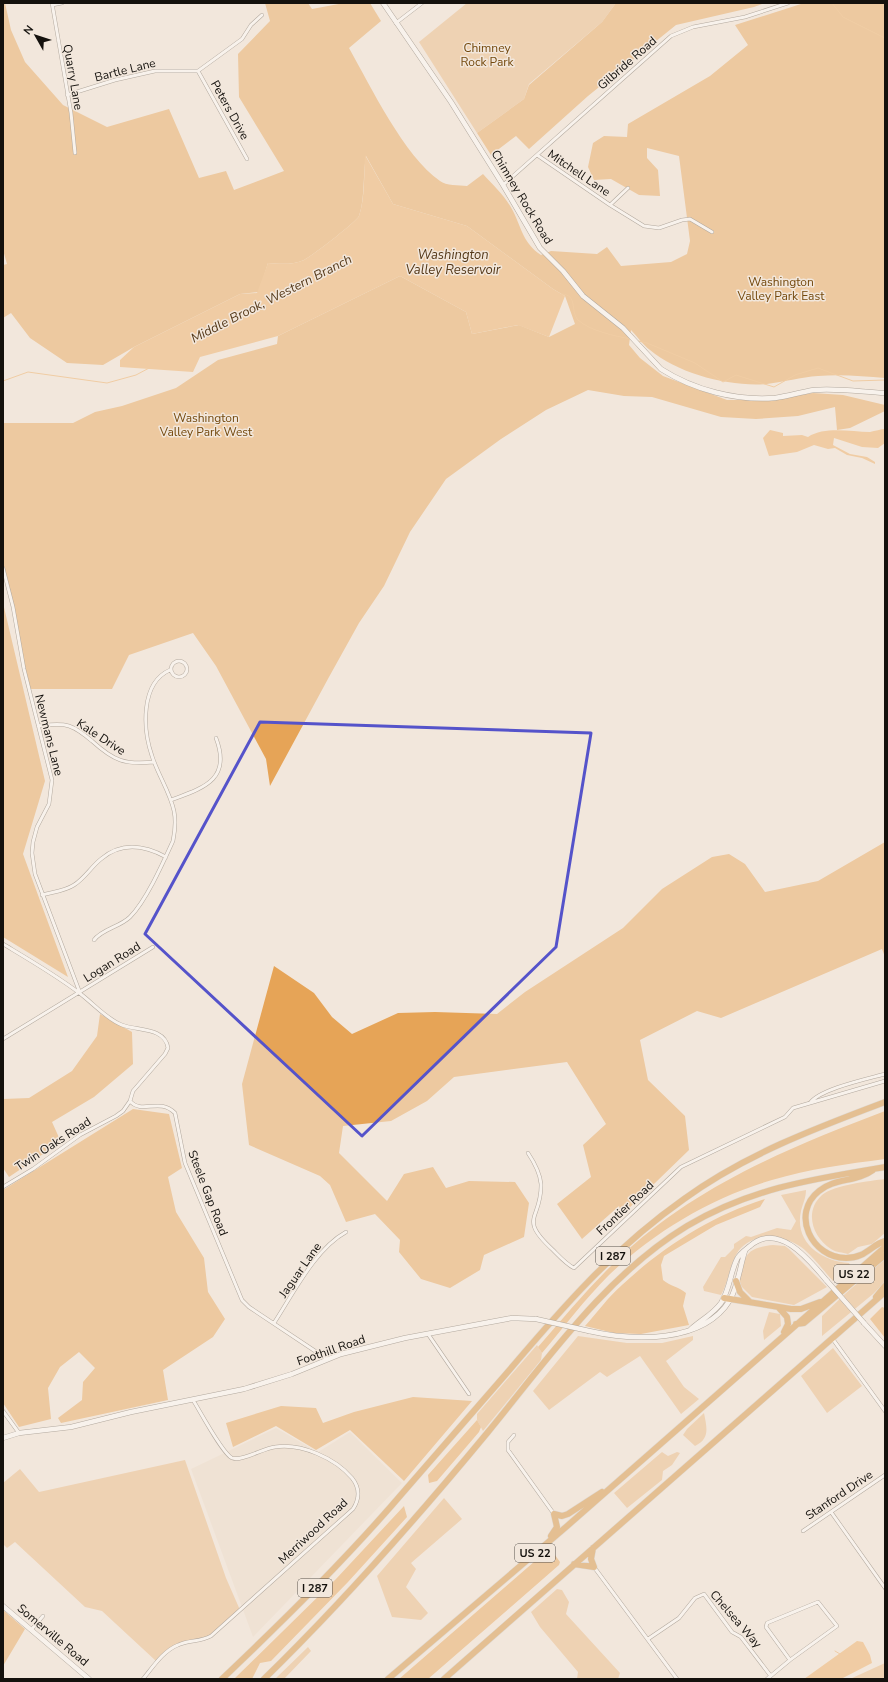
<svg xmlns="http://www.w3.org/2000/svg" width="888" height="1682" font-family="'Nunito Sans',sans-serif">
<rect width="100%" height="100%" fill="#f2e7dc"/>
<path fill="#ecdccb" d="M276,1428l42,24 32,-20 52,51 -149,154 -62,-168z"/>
<path fill="#e9b882" d="M467,3h149l-14,19 -73,62 -5,15 -47,34 -58,-91z
M885,1179v54l-13,11 -14,3 -10,7c-6,-2 -11,-1 -17,-5 -19,-12 -27,-38 -9,-54 12,-10 48,-14 63,-16z
M806,1190c0,8 -3,13 -5,21 -7,31 20,50 48,52l1,2 -17,16c-10,-11 -20,-25 -32,-34 -18,-12 -44,-15 -60,1 -11,11 -12,34 -20,47l-17,-4 -1,-4 18,-30h4l9,-9v-4l12,-8 5,1 26,-9 14,2 5,-9 -15,-26z
M773,1245l12,1 4,3 38,38 -33,18 -42,-8 -11,-11 -2,-7c6,-24 7,-31 34,-34z
M885,1259v23l-12,12 -51,42v-20l23,-22z
M769,1312l11,2 1,12 -17,14 -1,-9z
M578,1336l49,7h35l31,-7v4l-27,21 18,26 15,12 -18,15 -41,-58 -33,21 -7,-5 -51,38 -16,-19z
M537,1345l5,8 -1,7 -58,71 -6,-11v-6z
M833,1348l29,38 -35,27 -26,-37z
M704,1413c3,15 6,26 -9,33l-12,-11 4,-6z
M662,1452l6,4 9,-4 3,1 -8,12 -9,6 -1,9 -35,28 -13,-15z
M185,1460l41,118 14,32 -34,29 -33,8 -17,14 -54,-50 -17,-4 -70,-65 -8,6 -4,-4v-61l17,-14 19,23z
M444,1498l18,21 -51,44 5,6 -10,18 22,26 -7,7 -29,-3 -15,-41z
M557,1589l5,1 7,12 -3,12 54,59 -2,6h-41l1,-7 -38,-45 -9,-15z
M308,1647l3,4 -27,28h-9z
M885,1663v16h-35z"/>
<path fill="#e6a457" d="M3,3h2l6,27 14,32 38,43 44,22 62,-18 30,69 27,-7 8,19 50,-19 -45,-74 -1,-43 32,-33 -5,-18h43l4,6 32,-6h26l11,18 -32,27c22,39 55,108 91,133 6,5 19,4 27,5l16,-12c11,12 23,23 30,37 9,18 10,32 28,44l10,-4 46,3 10,-7 14,19 50,-4 16,-8 3,-13 -11,-85 -32,-8v10l11,12 2,26 -21,-1 -28,-16 -17,1 -6,-13 5,-24 11,-7 23,1 1,-13 82,-48 38,-31 -13,-20 69,-22h81v375c-22,-2 -45,-4 -67,-2 -17,1 -34,6 -51,8 -38,3 -88,-10 -117,-34 -7,-5 -13,-14 -19,-20l-2,15 11,13 23,18 64,24h41l45,-7 30,2 42,10v6l-35,17 -13,2 -2,-23 -37,9 -42,3 -35,-2 -69,-20 -28,-1 -36,-6 -42,20 -45,29 -55,40 -36,53 -26,54 -25,37 -30,54 -59,109 -4,-27 -50,-93 -23,-33 -64,22 -17,34h-83l-16,-82 -10,-39v-145h70l22,-11 27,-6 54,-18 42,-28 59,-16 1,-8 122,-60 66,36 6,22 47,-9 30,12 26,-13 -10,-28 -12,-7 -86,-63 -74,-22 -27,-48c-3,16 -1,44 -7,60 -3,6 -47,40 -55,44 -10,5 -25,4 -36,3l-9,29 -19,2 -106,53 -31,18 -36,-2 -37,-25 -19,-25 -8,5v-53l4,-1 -4,-14z
M616,3h149l-11,4 -78,18 -88,71 -59,53 -13,-13 -25,19 -14,-22 47,-34 5,-14 73,-63z
M3,603l42,178 -22,73 45,123 -65,-40z
M885,842v115l-3,-8 -161,69 -24,-7 -57,29 8,40 37,36 4,34 -67,65 -3,-9 -37,33 -25,-35 34,-27 -8,-32 23,-21 -39,-62 -113,15 -27,24 -36,20 -48,5 -4,27 48,48 17,-27 29,-7 13,21 23,-7 46,1 14,21 -5,34 -40,18 -4,15 -30,18 -29,-9 -22,-27 1,-12 -25,-26 -29,8 -16,-37 -10,-9 -71,-31 -7,-61 32,-118 40,27 18,24 20,17 46,-21 37,-1 62,2 28,-22 98,-64 39,-39 50,-32 17,-3 16,10 20,28 53,-11z
M100,1014l32,18 1,32 -39,33 -42,25 9,20 -52,35 -6,-9v-69l26,-1 43,-27 25,-35z
M133,1109l36,5 13,54 -14,9 8,35 28,46 4,34 17,27 -12,18 -50,33 5,30 -107,23 -3,-5 24,-18 1,-18 12,-14 -16,-16 -19,15 -12,21 3,31 -32,8 -16,-24v-213z
M885,1111v48c-38,5 -76,10 -113,21 -60,17 -118,52 -163,95 -24,24 -45,52 -67,78l-4,-6c26,-30 52,-61 80,-88 75,-72 172,-112 267,-148z
M765,1199l-5,8 -44,18 -52,31 -3,9 2,15c7,6 16,7 23,13l-3,13 6,19 -48,9 -27,-1 -29,-7c12,-13 23,-29 37,-41 41,-38 89,-69 143,-86z
M882,1307l3,1v30l-15,-19z
M413,1397l59,4 -68,80 -54,-51 -34,20 -40,-24 -43,21 -7,-24 55,-17 35,2 7,15 31,-11z
M477,1420l4,7 -2,5 -42,49 -8,2 -1,-8z
M404,1506l3,11 -59,65 -77,79 -11,2 -8,16h-18l102,-100z
M550,1548l10,14 -1,3 -131,114h-29z
M3,1610l22,19 -22,37z"/>
<path fill="#eeac5f" d="M365,155l28,49 74,22 86,63 12,7 -16,41 -31,-12 -46,9 -6,-22 -66,-36 -122,60 -78,21 -7,15 -73,-5v-7l14,-13 106,-53 17,-1 11,-30c11,1 26,2 36,-3 8,-4 52,-38 55,-44 6,-17 5,-44 6,-61z
M885,429v14l-7,5 -16,-1 -28,-9 -1,7 17,9 17,3 8,5v2l-13,-6 -15,-3 -12,-7 -7,1 -14,-4 -17,7 -28,4 -6,-18 7,-8 13,3v3l19,-1 6,2c17,-11 43,-5 62,-5 5,-1 11,-3 15,-3z
M857,1641l6,1 7,13 2,8 -31,16h-37z"/>
<g fill="none" stroke-linecap="round" stroke-linejoin="round">
<path stroke="#eeac5f" stroke-width="1" d="M832,3l11,14 42,21
M562,294c16,1 8,17 16,26 12,11 37,16 53,19
M638,341l9,2 48,20 28,19 13,-7 38,12 21,-12 23,-7 35,13 32,-1
M3,381l25,-9 79,11 29,-8 15,-8
M835,1651l5,3"/>
<g stroke="#665e54" stroke-width="4">
<path id="street" d="M52,3l19,110 4,40
M52,5l10,-2
M396,23l26,-20
M198,71l49,88
M67,95l48,-15 40,-9h43l44,-32 9,-14 11,-10
M537,155l73,50 34,21 15,2 23,-8 8,-1 22,13
M503,185l168,-149 22,-9 52,-10 43,-14
M610,205l18,-17
M3,568l10,39 11,62 28,111 -3,24 -12,23 -4,15 -1,11 3,21 45,119
M171 669a8 8 0 1 1 16 0a8 8 0 1 1-16 0Z
M38,726c10,-1 21,-3 31,0 9,3 16,9 23,15 22,20 33,24 62,21
M171,800c32,-12 61,-20 45,-62
M42,895c11,-3 23,-4 32,-10 11,-7 17,-18 27,-26 20,-17 43,-14 65,-2
M94,940c8,-11 26,-13 36,-23 16,-16 33,-54 43,-76 2,-10 3,-20 1,-30 -4,-19 -16,-36 -22,-55 -9,-26 -12,-73 18,-86
M3,944c25,15 51,30 75,48 14,10 28,27 44,33 15,6 43,2 46,23l-3,6 -32,37 -3,10c12,14 29,-4 45,12l10,50 57,137 7,7 78,52
M3,1039l150,-92
M810,1103c10,-14 57,-24 75,-29
M528,1153c6,9 12,19 13,31 1,36 -24,33 12,66 6,6 13,14 21,18l107,-101 104,-50 8,-9 92,-27
M3,1187l30,-18 47,-34 36,-19 7,-5 7,-10
M274,1323c19,-29 41,-74 72,-91
M428,1334l41,60
M832,1338l53,73
M3,1411l16,22
M514,1435l-6,7v8l46,64
M831,1512l54,76
M803,1531l82,-56
M594,1567l83,112
M818,1602l19,24 -47,34 -24,-33 1,-4z
M31,1630l12,-14
M648,1639l31,-21 16,-20 9,-4 28,38 9,5 29,38
M143,1679c10,-12 20,-28 35,-34 11,-5 22,-3 33,-9l142,-127c7,-11 7,-21 -1,-31 -17,-20 -51,-35 -77,-31 -11,1 -34,15 -43,11 -10,-5 -32,-47 -39,-58
M767,1679l23,-19"/>
</g>
<g stroke="#665e54" stroke-width="5.5">
<path id="secondary" d="M383,3l68,99 52,83 37,63 23,23 20,25 40,32 38,41c33,21 75,32 114,29 14,-2 26,-6 39,-8 24,-2 48,2 71,3
M864,1323l21,23
M691,1329c10,-9 22,-15 30,-26 9,-14 9,-30 16,-44 2,-5 8,-9 13,-13 29,-25 60,15 77,35
M589,1331c44,10 114,13 141,-31 8,-14 10,-34 15,-49
M3,1438l16,-5 52,-6 60,-15 113,-23 48,-15 49,-20 64,-16 107,-20 24,1
M3,1606l86,73"/>
</g>
<g stroke="#cbcbca" stroke-width="7">
<path id="highway" d="M873,1170c-16,12 -39,8 -54,21 -29,23 -7,67 27,67 20,0 25,-13 39,-17
M736,1281l4,11 10,10
M876,1297l9,-11
M724,1298l67,11h10l19,-7
M779,1308l8,9 1,7 -4,8
M796,1324l8,-1 81,-68
M554,1514l8,2 6,-2 34,-22
M551,1536l6,-9 -3,-13
M593,1548l-2,11 3,8
M574,1564l20,3
M222,1679c64,-61 127,-123 184,-190 33,-38 67,-77 100,-115 56,-66 107,-125 178,-175 60,-44 132,-71 201,-97
M264,1679c80,-78 153,-161 224,-247 59,-72 118,-157 199,-206 64,-38 126,-47 198,-59
M388,1679l178,-152 319,-280
M444,1679l441,-387"/>
</g>
<use href="#street" stroke="#fff" stroke-width="3"/>
<use href="#secondary" stroke="#fff" stroke-width="4.5"/>
<use href="#highway" stroke="#d38f38" stroke-width="6"/>
<g stroke="#665e54" stroke-width="5.5" stroke-linecap="butt">
<path id="secondary-bridge" d="M827,1281l37,42
M536,1319l53,12"/>
</g>
<use href="#secondary-bridge" stroke="#fff" stroke-width="4.5"/>
</g>
<path d="M0 0H888V1682H0ZM260,722l331,11 -35,214 -194,189 -217,-202z" fill="#f2e7dc" fill-opacity=".55" fill-rule="evenodd"/>
<path fill="none" stroke="#5553ca" stroke-width="3" stroke-linejoin="round" d="M260,722l331,11 -35,214 -194,189 -217,-202z"/>
<g text-anchor="middle" stroke-width="3" stroke-linejoin="round" paint-order="stroke">
<g fill="#f2e7dc" stroke="#57514b" stroke-width="1">
<rect x="596" y="1247" width="34" height="18" rx="3"/>
<rect x="834" y="1265" width="40" height="18" rx="3"/>
<rect x="515" y="1544" width="40" height="18" rx="3"/>
<rect x="298" y="1579" width="34" height="18" rx="3"/>
</g>
<g font-size="11" font-weight="bold" fill="#14110d">
<text x="613" y="1260">I 287</text>
<text x="854" y="1278">US 22</text>
<text x="535" y="1557">US 22</text>
<text x="315" y="1592">I 287</text>
</g>
<g font-size="12" fill="#74490d" stroke="#f2e7dc">
<text x="487" y="52">Chimney<tspan x="487" dy="14">Rock Park</tspan></text>
<text x="781" y="286">Washington<tspan x="781" dy="14">Valley Park East</tspan></text>
<text x="206" y="422">Washington<tspan x="206" dy="14">Valley Park West</tspan></text>
</g>
<g font-size="12" fill="#14110d" stroke="#f2e7dc">
<text transform="translate(627 63) rotate(-41)" y="4">Gilbride Road</text>
<text transform="translate(125 70) rotate(-14)" y="4">Bartle Lane</text>
<text transform="translate(73 77) rotate(80)" y="4">Quarry Lane</text>
<text transform="translate(230 110) rotate(61)" y="4">Peters Drive</text>
<text transform="translate(579 173) rotate(34)" y="4">Mitchell Lane</text>
<text transform="translate(522 197) rotate(59)" y="4">Chimney Rock Road</text>
<text transform="translate(49 735) rotate(76)" y="4">Newmans Lane</text>
<text transform="translate(101 737) rotate(33)" y="4">Kale Drive</text>
<text transform="translate(112 962) rotate(-32)" y="4">Logan Road</text>
<text transform="translate(53 1144) rotate(-33)" y="4">Twin Oaks Road</text>
<text transform="translate(208 1193) rotate(69)" y="4">Steele Gap Road</text>
<text transform="translate(625 1208) rotate(-43)" y="4">Frontier Road</text>
<text transform="translate(300 1270) rotate(-55)" y="4">Jaguar Lane</text>
<text transform="translate(331 1350) rotate(-19)" y="4">Foothill Road</text>
<text transform="translate(839 1495) rotate(-34)" y="4">Stanford Drive</text>
<text transform="translate(313 1531) rotate(-43)" y="4">Merriwood Road</text>
<text transform="translate(736 1619) rotate(49)" y="4">Chelsea Way</text>
<text transform="translate(53 1635) rotate(40)" y="4">Somerville Road</text>
</g>
<g font-size="13" font-style="italic" fill="#553919" stroke="#f2e7dc">
<text x="453" y="259">Washington<tspan x="453" dy="15">Valley Reservoir</tspan></text>
<text transform="translate(271 298) rotate(-27)" y="5">Middle Brook, Western Branch</text>
</g>
</g>
<rect width="888" height="1682" fill="none" stroke="#14110d" stroke-width="8"/>
<g transform="translate(36 36) rotate(309)" stroke="#f2e7dc" stroke-width="3" paint-order="stroke">
<path d="M0-3L7 15L0 10L-7 15Z" fill="#14110d"/>
<text y="-6" font-size="11" font-weight="bold" text-anchor="middle" fill="#14110d">N</text>
</g>
</svg>
